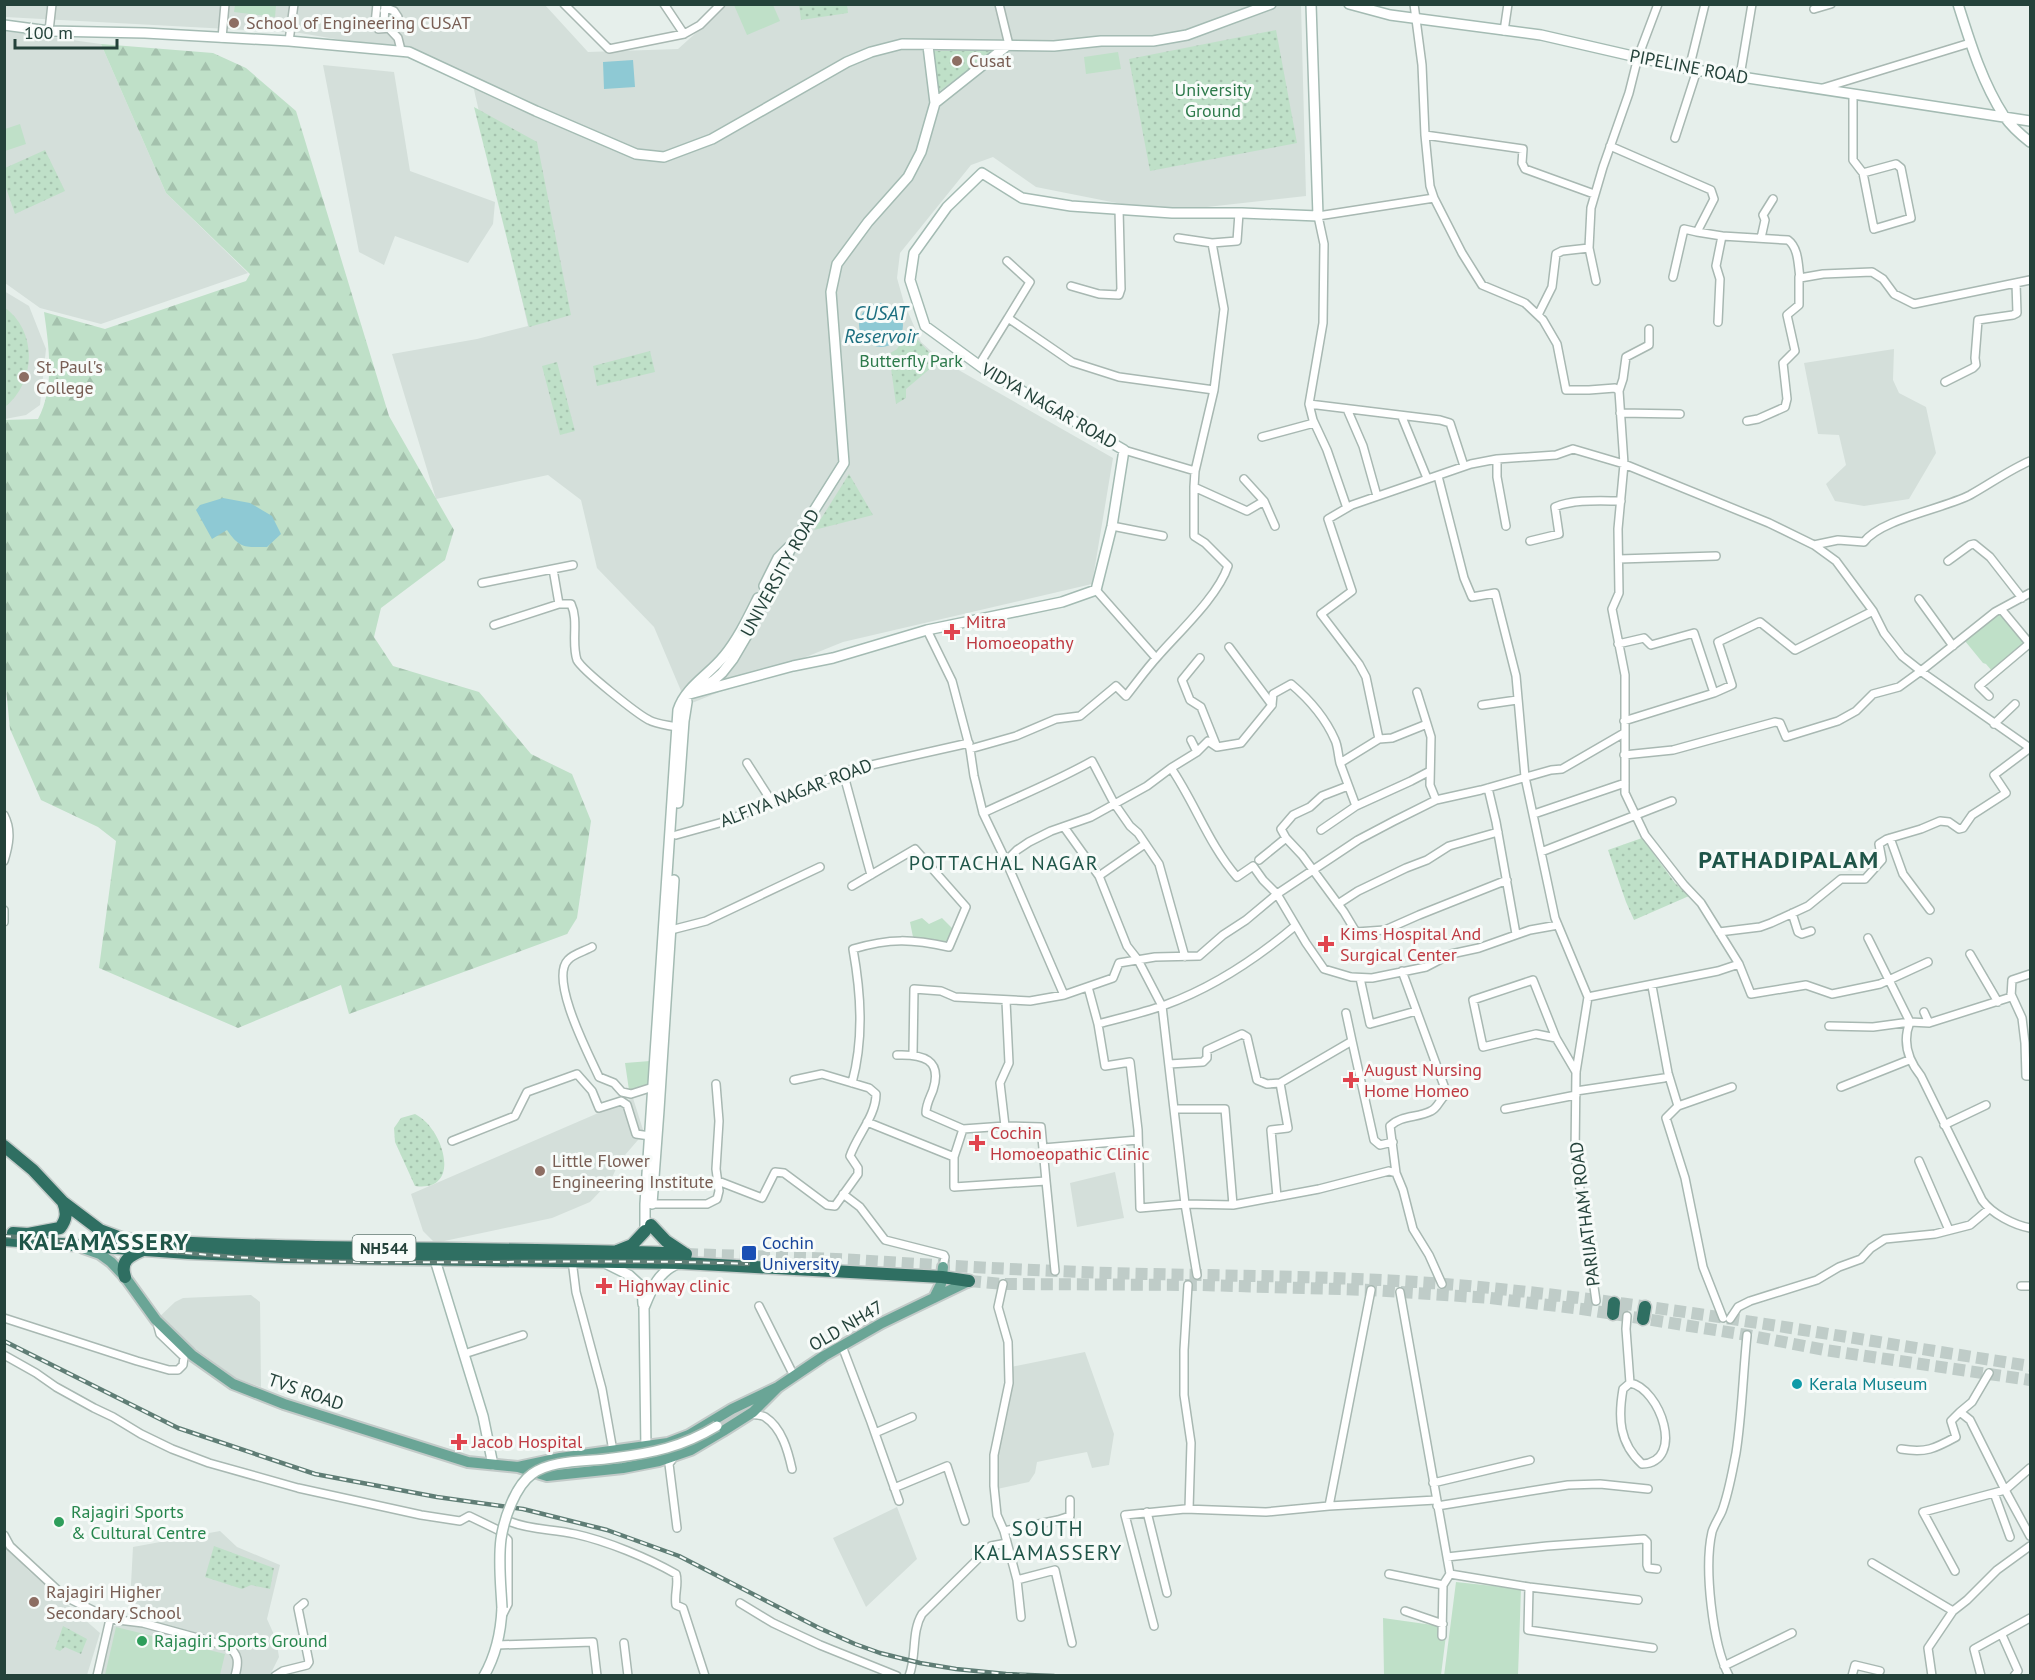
<svg xmlns="http://www.w3.org/2000/svg" width="2035" height="1680" font-family="'PT Sans',sans-serif">
<defs>
<pattern id="forest-firs" width="22" height="20" patternUnits="userSpaceOnUse" patternTransform="scale(1.5)"><rect width="22" height="20" fill="#bfe0c8"/><path d="M5 1l3.5 6h-7zM16 11l3.5 6h-7z" fill="#a4c1ad"/></pattern>
<pattern id="park-dots" width="8" height="8" patternUnits="userSpaceOnUse" patternTransform="scale(1.5)"><rect width="8" height="8" fill="#bfe0c8"/><path d="M2 2h.1M6 6h.1" fill="none" stroke="#a4c1ad" stroke-width="1.8" stroke-linecap="round"/></pattern>
</defs>
<rect width="100%" height="100%" fill="#e6efeb"/>
<path fill="#d4dfda" d="M4,5h541l43,47 90,-3 49,-44h574l5,191 -144,16 -126,-25 -43,-30 -22,8 -71,88 -3,25 7,25 17,39 20,18 172,98 -21,126 -249,58 -156,63 -33,-78 -57,-59 -16,-68 -33,-25 -112,24 -44,-145 85,-15 51,-13 -56,-245 -65,-30 -107,-18 -295,-16z
M5,31l96,13 65,149 82,80 -147,51 -61,-16 -35,-25z
M323,65l71,7 16,99 85,31 -2,22 -25,39 -73,-27 -11,29 -25,-13z
M4,291l25,15 17,43 -6,56 -14,10 -21,4z
M1894,349l-1,31 6,13 27,14 10,46 -27,46 -45,7 -29,-5 -9,-17 20,-19 -7,-30 -21,-1 -14,-71z
M633,1098l11,35 -25,29 -8,18 -21,22 -38,16 -117,25 -12,-12 -12,-37z
M1115,1172l9,46 -47,9 -7,-44z
M251,1295l9,7 1,85 -25,-9 -80,-58 19,-18 8,-4z
M1085,1352l29,82 -5,31 -17,3 -5,-16 -21,4 -29,6 -2,11 -6,9 -32,7 1,-35 12,-60 1,-27z
M897,1507l20,52 -51,48 -33,-69z
M220,1531l17,16 43,18 -13,54 9,20 3,18 -9,18 -170,1 11,-49 18,-5 4,-75z
M4,1540l24,30 72,63 -13,42 -80,-1 -3,-4z"/>
<path fill="#bfe0c8" d="M235,5h41l-1,12 -41,-5z
M734,5h39l7,16 -33,14z
M1118,52l3,17 -35,5 -2,-17z
M20,124l6,20 -21,7v-22z
M2001,611l26,32 -35,28 -6,-7 -3,-1 -18,-22z
M922,918l7,6 13,-6 11,11 -5,15 -35,-7 -3,-15z
M650,1061l-2,25 -19,4 -4,-27z
M1456,1582l65,7 -3,86 -74,1z
M1383,1618l64,9 -6,48h-57z
M116,1627l109,27 -5,21h-115z"/>
<path fill="url(#forest-firs)" d="M101,44l112,9 33,15 50,43 93,305 65,114 -9,30 -64,48 -7,29 19,29 86,26 52,62 41,20 19,47 -14,97 -10,16 -218,80 -8,-29 -103,43 -139,-60 17,-127 -18,-14 -57,-27 -31,-71 -6,-60v-249l34,-1c17,-32 11,-72 6,-107l61,17 141,-48 4,-7 -84,-81z"/>
<path fill="url(#park-dots)" d="M799,5h48l1,8 -47,7z
M1276,30l21,113 -147,28 -21,-112z
M933,51h60l-56,42z
M474,107l63,35 34,173 -42,12z
M45,150l20,41 -50,23 -10,-29v-17z
M4,307c34,24 32,75 1,100z
M916,338l22,24 -32,27v9l-10,6 -7,-50 8,-5 5,-8z
M650,351l5,21 -58,14 -4,-20z
M557,362l18,69 -15,4 -18,-69z
M849,474l24,41 -59,15z
M1642,838l33,45 14,13 -55,24 -8,-18 -18,-52z
M415,1114c29,14 48,79 0,72l-20,-44 -1,-14 7,-10z
M214,1546l60,22 -4,21 -19,-4 -9,4 -37,-12z
M63,1626l24,13 -6,15 -16,-7 -5,4 -5,-2z"/>
<path fill="#8ec9d4" d="M633,60l2,27 -31,2 -1,-27z
M859 325a22 22 0 1 1 44 0a22 22 0 1 1-44 0Z
M223,498l27,5 22,13 9,18 -14,13c-22,0 -27,2 -40,-17l-15,9 -16,-29 4,-5z"/>
<g fill="none" stroke-linecap="round" stroke-linejoin="round">
<path stroke="#bfccc8" stroke-width="12" stroke-dasharray="12 6" stroke-linecap="butt" d="M686,1254c56,2 113,3 170,6 74,5 149,9 223,12 140,5 281,2 421,17 178,18 354,50 530,77
M969,1281l34,3 198,1 170,5 119,8 92,11 165,26 78,15 205,30"/>
<g stroke="#a8b8b2" stroke-width="10">
<path id="street" d="M377,4l-2,20 3,5 14,-1 5,-4 1,-7 -4,-6 -5,-2 -5,2
M385,4l-1,19 14,15 3,12
M564,4l45,45 75,-15 16,-9 21,-21
M664,4l20,30
M999,4l10,41
M1414,4l8,61 3,70 5,51 4,12 28,55 20,32 43,18 18,17 14,24 9,46h23l26,-2 4,3 5,73 -6,65 1,64 -7,16 13,66v118l20,42 39,50 17,18 38,61 -21,7 -130,26
M1814,9l17,-5
M49,31l3,-27
M1504,31l4,-27
M222,38l3,-34
M289,41l5,-37
M1689,69l16,-65
M1740,76l12,-72
M1823,88l147,-45
M1853,95v65l10,13 11,56 37,-11 -10,-50 -5,-4 -33,9
M1425,135l98,14 -1,14 3,6 69,25
M1675,138l22,-68
M1610,146l101,44 3,9 -17,33 25,4 -6,30 4,13 -2,43
M1722,236l66,4c11,8 10,26 12,38l23,-4 49,-2 11,7 11,15 20,10 116,-24
M1178,238l34,5
M1761,238l4,-18 -2,-5 10,-16
M1007,261l23,21 -22,36
M1673,277l11,-48 13,3
M1596,281l-7,-33 2,-40 12,-41 26,-74 9,-36 20,-53
M1071,286l28,8 20,1 2,-6 -2,-80
M1538,315l14,-28 4,-33 6,-3 27,-3
M979,365l29,-47 64,44 47,15 95,13 10,-81 -12,-66 25,-2 2,-28
M1945,382l28,-14 3,-3 -1,-7 3,-38 35,-5 4,-2 -1,-30
M1619,391l4,-12 3,-22 23,-12v-16
M1309,404l131,16 10,3 14,43
M1347,409l16,37 14,50
M1620,413l60,1
M1402,417l25,61
M1747,421l11,-2 27,-12 2,-8 -4,-36 12,-12 -8,-36 12,-10v-28
M1262,437l52,-14
M1124,450l71,21 19,-81
M1497,459v18l9,49
M1195,471l-1,16 53,24 17,-10
M1438,476l26,102 8,19 23,-4 21,83 9,101 30,141 33,79 -12,75 -1,82 21,147
M1244,479l20,22 11,25
M1347,508l-20,-58 -14,-30 -4,-16 14,-81 1,-79 -6,-28 116,-18
M1112,526l51,10
M1530,541l29,-7 -4,-27c19,-8 46,-6 66,-6
M1619,559l97,-3
M1948,561l22,-16 4,-1 16,13 32,41
M553,569l6,35
M482,583l91,-18
M1096,590l60,68
M1919,599l34,47
M2001,609l29,35
M494,625l65,-21h12c8,17 0,38 6,56 5,10 60,54 72,60 7,4 18,5 27,7
M927,630l25,51 18,68 4,27 9,37 23,48 58,134
M1618,644l26,-6 7,7 43,-12 20,60
M1229,647l43,58
M1200,658l-18,22 8,20 11,7 16,40
M1417,692l10,32
M1989,696l-10,-10 51,-43
M1482,705l35,-5
M1624,721l90,-28 18,-8 -14,-43 42,-20 35,28 78,-39
M1994,724l21,-20
M1379,739l-13,-62 -7,-13 -38,-50 31,-23 -24,-72 24,-14 119,-41 26,-5 59,-4 17,-6 51,15 145,59 45,22 24,-5 26,2c17,-23 79,-33 106,-47 20,-11 39,-25 60,-34
M1191,740l6,12
M970,749l46,-13 40,-17 24,-3 36,-30 10,10c11,-14 21,-28 33,-41 21,-24 59,-59 69,-89l-23,-23 -11,-7v-49
M1624,755l49,-5 102,-28 5,1 6,14 52,-16 18,-10 17,-17 26,-7 22,-16 74,-59 35,-19
M747,763l25,39
M1171,768l26,-16 11,-11 9,6 24,-4 31,-38 1,-11 18,-10c19,16 34,33 44,56 3,6 3,15 5,23
M843,772l28,103
M1348,786l-26,10 -12,11 -17,8 -12,14 5,9 16,17 42,57 12,20 29,-2 34,-15 88,-35
M1488,788l8,34 20,112
M1356,806l-16,-43 39,-24 13,-1 35,-14 4,13 -1,48 6,15
M983,813c36,-17 74,-32 109,-52l22,42 16,23 8,7 21,31 26,93
M1534,814l91,-31
M4,815c8,15 5,30 0,46
M1064,827l35,49 28,70 11,14 24,46 23,198 12,71
M1321,830l35,-24 55,-25 19,-10
M676,835l47,-13 73,-29 53,-23 120,-27
M1890,838l13,36 27,36
M1541,852l131,-51
M1259,860l27,-22
M1006,861l11,-11 12,-8 22,-11 40,-14 56,-31 24,-18c24,35 38,77 66,109l16,-11 10,14 14,14 29,49 18,26 27,8 21,1 54,-11 25,-13 28,-6 51,-18 28,-5
M1099,876l46,-32
M852,886l63,-37 51,58 -17,40c-37,-8 -59,-9 -96,2 8,45 11,89 -1,134
M1338,904l20,-13 48,-23 21,-8 22,-14 49,-14
M4,910v12
M1792,913l6,19 4,2 9,-3
M671,930l35,-9 114,-54
M1719,932l41,-5 11,-4 37,-17 33,-27h24l17,-19 -3,-16 8,-5 34,-10 19,-8 9,1 10,7 4,-1 9,-13 34,-22 -12,-18 36,-27 -104,-73 -24,-19 -18,-23 -11,-22 -37,-50 -22,-16
M592,947c-7,4 -19,7 -24,13 -19,19 21,95 31,117l15,6 8,9 9,2 22,-7
M1970,954l28,48
M1739,964l12,30 55,-9 26,9 48,-10 48,-22
M1360,978l10,46 46,-13
M1652,986l16,87 10,33 -12,12 19,60 18,89 20,51
M1088,987l10,37 7,42 25,-4 8,68 2,78 45,-4 48,1 86,-16 70,-18 7,2 7,17 10,39 16,26 13,29
M2011,994l11,24 3,25 1,33h4
M1924,1012l5,11 -19,-1c-8,20 -2,38 11,54l61,124c10,14 32,25 48,28
M1346,1013l6,28
M1929,1023l82,-26 1,-17 18,-6
M1098,1024c22,-6 45,-11 67,-19 49,-18 91,-46 130,-79
M1829,1026l44,1 37,-5 -42,-84
M1556,1038l-20,-4 -53,13 -10,-47 60,-20 23,58 20,34
M913,1054l1,-65 27,2 14,6 75,4 34,-6 49,-17 6,-15 36,-6 44,-1 24,-21 23,-15 31,-26 81,-54 36,-19 42,-21 45,-10 70,-20 11,-1 62,-36
M897,1055c25,-1 46,4 36,35 -3,8 -7,14 -7,23l37,16
M1169,1064l34,-2 4,-4v-8l35,-16 5,3 10,43 10,4 13,-1 72,-42 22,99 6,5 13,-3
M1841,1087l68,-27
M1576,1091l88,-13
M1678,1106l54,-19
M1175,1109h50l8,96
M1505,1109l71,-14
M867,1122l87,35v30l92,-6 9,90
M1944,1125l42,-20
M1005,1126l-5,-43 9,-20 -3,-62
M452,1141l63,-25 12,-24 50,-18 15,17 7,17 22,-7 6,4 9,29 14,2
M1043,1148l95,-8
M954,1157l9,-28 42,-3 36,1 5,54
M1919,1161l30,69
M1396,1173l-6,-47c11,-11 28,-8 41,-15 8,-4 8,-12 16,-17l-45,-123
M718,1181l44,17 13,-26 9,1 43,32 8,1 23,-32v-6l-8,-12c7,-21 26,-40 26,-62l-7,-6 -47,-14 -28,6
M843,1194l17,13 25,33 59,15 1,2 -2,10
M1277,1197l-6,-67 17,-2 -8,-45
M651,1204h56l10,-5 2,-8 -3,-22 3,-48 -3,-37
M572,1260l4,32 26,97 11,62
M1003,1284l-5,23 10,35 1,41 -15,72v31l3,29 7,16 13,49 38,-10 17,73
M1188,1285l-4,65v45l7,48 -2,66
M2021,1286h9
M1400,1292l50,282 79,13 -1,43 125,18
M759,1306l35,70
M1627,1316l-1,13 4,54 -7,6c-5,29 -4,54 19,75 44,-2 18,-76 -12,-81
M4,1318l133,43 32,9h9l5,-5 1,-8 -24,-23 -3,-11
M1730,1319l8,-12 12,-6 67,-21 22,-13 22,-8 10,-11 14,-9 50,-5 35,-9 19,-16
M842,1346l29,76 28,79
M464,1354l59,-19
M4,1355l32,18 20,14 38,21 19,9 28,17 31,15 37,14 89,25 123,27 39,6 9,-5 29,14 10,10v64l-5,10
M751,1414c4,1 11,1 14,3 17,11 23,34 27,52
M875,1433l37,-16
M1901,1449c25,4 33,0 55,-12l-5,-16 9,-9
M674,1457l-5,7 8,64
M2030,1468l-25,22 25,46
M1433,1483l97,-23
M894,1488l53,-22 18,55
M1994,1493l16,44
M1329,1506l107,-6
M1437,1506l131,-21 32,-1 48,5
M1147,1512l20,81
M511,1522c20,8 43,7 64,12 32,7 73,24 101,40 3,10 -2,20 0,31l7,3 22,68
M1004,1531l54,-11 12,-4v-16
M4,1535l6,11 54,50 46,23 33,4 84,23c12,8 12,16 8,30
M1447,1557l100,-11 97,-7 3,3v23l1,3 9,1
M1872,1563l81,48
M1955,1571l-32,-59 82,-22 -35,-70 -10,-8 12,-10 17,-29
M1389,1574l54,11
M1017,1580l4,37
M1529,1587l109,13
M740,1603l33,20 47,22 77,31
M1405,1611l38,13
M1154,1626l-29,-111 60,-6 81,3 63,-6 42,-216
M2002,1635l16,36 -4,5
M1442,1636l1,-51 7,-11
M624,1643l4,33
M497,1645l96,-3 4,34
M1724,1666l68,-33
M97,1676l13,-57
M275,1676l8,-5 24,-6 2,-3 -11,-54 6,-5
M909,1676c8,-20 2,-44 13,-62l69,-68 16,-3
M1729,1676c-17,-33 -25,-109 -17,-144 2,-7 7,-14 10,-21 7,-19 10,-38 14,-58 6,-38 7,-79 11,-118
M1852,1676l3,-11 25,6
M1932,1676l-4,-28 25,-37 14,-11 30,-30 33,-24
M1981,1676l-7,-27 56,-31"/>
</g>
<g stroke="#a4bbb3" stroke-width="12">
<path id="secondary" d="M1349,4l41,11 151,20 148,34 341,52
M1958,4c12,38 24,78 46,112 7,10 17,19 26,26
M4,25l45,6 96,2 144,8 120,11 127,59 100,43 28,3 48,-18 135,-77 24,-10 31,-8 152,2 47,-5h52l34,-6 84,-31
M935,103l73,-58
M764,586l14,-28 11,-11
M702,687l11,-6 9,-8 11,-14 17,-29 43,-86 51,-81 -13,-171 6,-28 31,-42 40,-45 13,-25 14,-49 -7,-57
M686,695l107,-29 40,-8 94,-28 135,-28 34,-12 16,-64 12,-76 -140,-81 -59,-43 -15,-46 4,-27 33,-46 35,-34 40,25 49,8 101,7h70l76,3 -7,-212
M678,803l6,-82 3,-19 -1,-7
M652,1204l7,-94 15,-230
M645,1231v-27l33,-494c7,-23 32,-36 46,-54 14,-17 24,-38 34,-58
M435,1260l48,156 10,49
M605,1263l24,12 13,12 1,17
M646,1450l-2,-142c8,-20 14,-36 35,-45
M484,1676c12,-21 17,-44 18,-68"/>
</g>
<g stroke="#c2cac8" stroke-width="14">
<path id="primary" d="M83,1248l17,6 11,8 14,15 31,43 36,35 41,29 51,20 184,58 50,5 29,9 76,-8 36,-7 32,-11 32,-19 30,-19 25,-25
M934,1298l7,-14 2,-17
M518,1467l42,-9 108,-15 21,-8 43,-26 46,-22 46,-31 58,-33 87,-42"/>
</g>
<g stroke="#c2cac8" stroke-width="15">
<path id="highway" d="M4,1146l29,24 30,32 37,28 24,9c187,13 375,7 562,15
M651,1225l15,16 18,12
M13,1233l15,1 32,-6c7,-9 7,-16 3,-26
M4,1240l184,13 99,4 395,6 260,14 27,4
M617,1251l15,-6 13,-14
M125,1277c-5,-16 4,-21 18,-27
M1613,1314l1,-11
M1643,1319l2,-12"/>
</g>
<use href="#street" stroke="#fff" stroke-width="7"/>
<use href="#secondary" stroke="#fff" stroke-width="9"/>
<use href="#primary" stroke="#6aa596" stroke-width="10"/>
<use href="#highway" stroke="#2f6f62" stroke-width="12"/>
<g stroke="#5f7d75" stroke-width="4.5">
<path id="rail" d="M4,1236c103,8 205,22 308,25 145,4 290,-3 436,3
M4,1341l174,87 137,46 122,23 86,12 84,21 72,26 140,72 36,16 25,9 40,10 36,6 50,5 48,2"/>
</g>
<use href="#rail" stroke="#f7fbf9" stroke-width="2" stroke-dasharray="7" stroke-linecap="butt"/>
<g stroke="#a4bbb3" stroke-width="12" stroke-linecap="butt">
<path id="secondary-bridge" d="M502,1608c-1,-22 -4,-46 -1,-69 3,-20 14,-53 31,-65 21,-15 56,-12 81,-16 40,-5 69,-11 104,-32"/>
</g>
<use href="#secondary-bridge" stroke="#fff" stroke-width="9"/>
</g>
<g fill="#8d6e63" stroke="#f7fbf9" stroke-width="2">
<circle cx="234" cy="23" r="6"/>
<circle cx="957" cy="61" r="6"/>
<circle cx="24" cy="377" r="6"/>
<circle cx="540" cy="1171" r="6"/>
<circle cx="34" cy="1602" r="6"/>
</g>
<g fill="#e0444e" stroke="#f7fbf9" stroke-width="2">
<path d="M949 623h6v6h6v6h-6v6h-6v-6h-6v-6h6z"/>
<path d="M1323 935h6v6h6v6h-6v6h-6v-6h-6v-6h6z"/>
<path d="M1348 1071h6v6h6v6h-6v6h-6v-6h-6v-6h6z"/>
<path d="M974 1134h6v6h6v6h-6v6h-6v-6h-6v-6h6z"/>
<path d="M601 1277h6v6h6v6h-6v6h-6v-6h-6v-6h6z"/>
<path d="M456 1433h6v6h6v6h-6v6h-6v-6h-6v-6h6z"/>
</g>
<rect fill="#1a4fb4" stroke="#f7fbf9" stroke-width="2" x="741" y="1245" width="16" height="16" rx="3"/>
<circle fill="#0f9aa8" stroke="#f7fbf9" stroke-width="2" cx="1797" cy="1384" r="6"/>
<g fill="#2e9e5b" stroke="#f7fbf9" stroke-width="2">
<circle cx="59" cy="1522" r="6"/>
<circle cx="142" cy="1641" r="6"/>
</g>
<g text-anchor="middle" stroke-width="6" stroke-linejoin="round" paint-order="stroke">
<rect fill="#f7fbf9" stroke="#637a73" stroke-width="1.5" x="352.5" y="1235" width="63" height="26" rx="4.5"/>
<g font-size="16" font-weight="bold" fill="#24423a">
<text x="384" y="1254">NH544</text>
</g>
<g font-size="18" fill="#785e54" stroke="#f7fbf9" text-anchor="start">
<text x="246" y="29">School of Engineering CUSAT</text>
<text x="969" y="67">Cusat</text>
<text x="36" y="373">St. Paul's<tspan x="36" dy="21">College</tspan></text>
<text x="552" y="1167">Little Flower<tspan x="552" dy="21">Engineering Institute</tspan></text>
<text x="46" y="1598">Rajagiri Higher<tspan x="46" dy="21">Secondary School</tspan></text>
</g>
<g font-size="18" fill="#24423a" stroke="#f7fbf9">
<text transform="translate(1689 67) rotate(11)" y="6">PIPELINE ROAD</text>
<text transform="translate(1049 406) rotate(30)" y="6">VIDYA NAGAR ROAD</text>
<text transform="translate(780 573) rotate(-61)" y="6">UNIVERSITY ROAD</text>
<text transform="translate(796 793) rotate(-21)" y="6">ALFIYA NAGAR ROAD</text>
<text transform="translate(1585 1214) rotate(-97)" y="6">PARIJATHAM ROAD</text>
<text transform="translate(846 1326) rotate(-30)" y="6">OLD NH47</text>
<text transform="translate(306 1392) rotate(19)" y="6">TVS ROAD</text>
</g>
<g font-size="18" fill="#2d7a4b" stroke="#f7fbf9">
<text x="1213" y="96">University<tspan x="1213" dy="21">Ground</tspan></text>
<text x="911" y="367">Butterfly Park</text>
</g>
<g font-size="18" fill="#be3a42" stroke="#f7fbf9" text-anchor="start">
<text x="966" y="628">Mitra<tspan x="966" dy="21">Homoeopathy</tspan></text>
<text x="1340" y="940">Kims Hospital And<tspan x="1340" dy="21">Surgical Center</tspan></text>
<text x="1364" y="1076">August Nursing<tspan x="1364" dy="21">Home Homeo</tspan></text>
<text x="990" y="1139">Cochin<tspan x="990" dy="21">Homoeopathic Clinic</tspan></text>
<text x="618" y="1292">Highway clinic</text>
<text x="472" y="1448">Jacob Hospital</text>
</g>
<g font-size="18" fill="#164399" stroke="#f7fbf9" text-anchor="start">
<text x="762" y="1249">Cochin<tspan x="762" dy="21">University</tspan></text>
</g>
<g font-size="18" fill="#0d838f" stroke="#f7fbf9" text-anchor="start">
<text x="1809" y="1390">Kerala Museum</text>
</g>
<g font-size="18" fill="#27864d" stroke="#f7fbf9" text-anchor="start">
<text x="71" y="1518">Rajagiri Sports<tspan x="71" dy="21">&amp; Cultural Centre</tspan></text>
<text x="154" y="1647">Rajagiri Sports Ground</text>
</g>
<g font-size="20" font-style="italic" fill="#1c6f80" stroke="#f7fbf9">
<text x="881" y="320">CUSAT<tspan x="881" dy="23">Reservoir</tspan></text>
</g>
<g font-size="20" letter-spacing="1.5" fill="#1f5548" stroke="#f7fbf9">
<text x="1004" y="870">POTTACHAL NAGAR</text>
</g>
<g font-size="21" letter-spacing="1.5" fill="#1f5548" stroke="#f7fbf9">
<text x="1048" y="1536">SOUTH<tspan x="1048" dy="24">KALAMASSERY</tspan></text>
</g>
<g font-size="24" font-weight="bold" letter-spacing="1.5" fill="#1f5548" stroke="#f7fbf9">
<text x="1789" y="868">PATHADIPALAM</text>
<text x="104" y="1250">KALAMASSERY</text>
</g>
</g>
<rect width="2035" height="1680" fill="none" stroke="#24423a" stroke-width="12"/>
<path d="M15 39v9h102v-9" fill="none" stroke="#24423a" stroke-width="3"/>
<text x="24" y="39" font-size="18" fill="#24423a" stroke="#f7fbf9" stroke-width="4.5" paint-order="stroke">100 m</text>
</svg>
